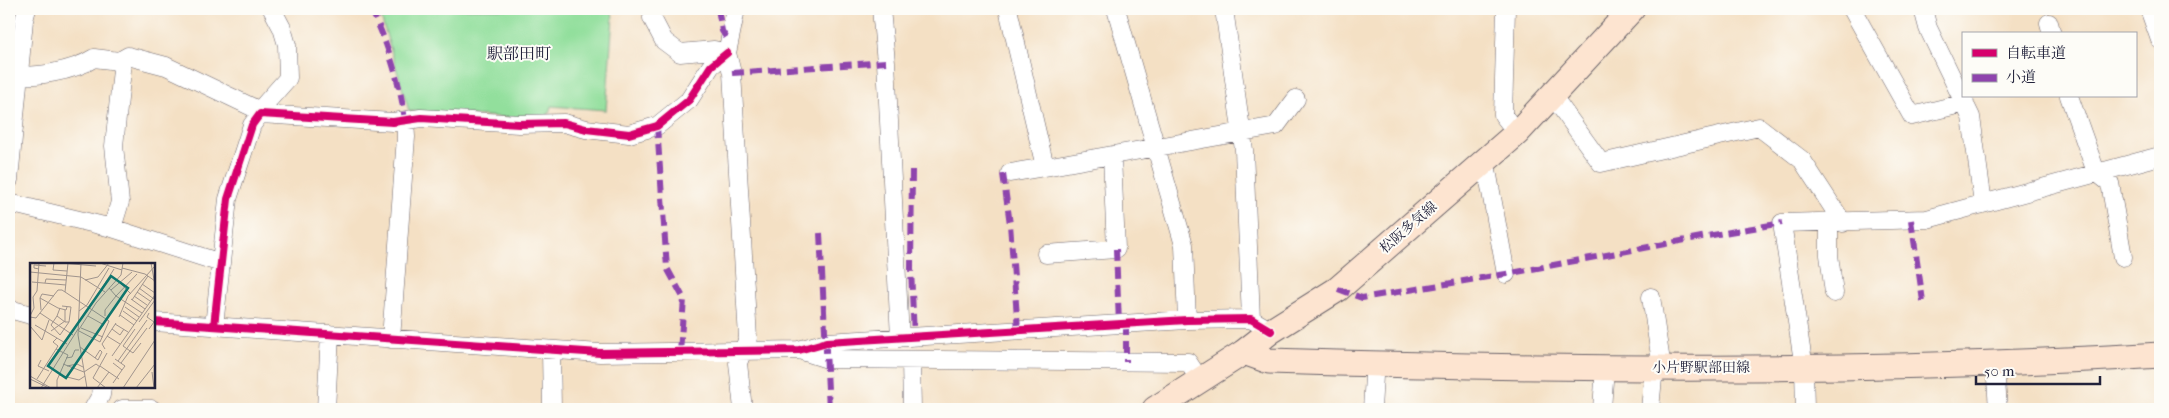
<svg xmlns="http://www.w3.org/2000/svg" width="2169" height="418" font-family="'IM FELL French Canon','Noto Serif JP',serif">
<rect width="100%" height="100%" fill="#fdfcf7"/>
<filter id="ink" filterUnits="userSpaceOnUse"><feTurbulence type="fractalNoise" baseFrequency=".02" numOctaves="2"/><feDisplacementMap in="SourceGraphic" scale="10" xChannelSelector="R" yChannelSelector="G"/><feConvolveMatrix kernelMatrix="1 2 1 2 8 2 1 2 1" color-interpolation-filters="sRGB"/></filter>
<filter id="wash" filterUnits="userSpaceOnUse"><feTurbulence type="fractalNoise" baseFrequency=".0096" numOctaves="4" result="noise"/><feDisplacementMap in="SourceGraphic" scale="20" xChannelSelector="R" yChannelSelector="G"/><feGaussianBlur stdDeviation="1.12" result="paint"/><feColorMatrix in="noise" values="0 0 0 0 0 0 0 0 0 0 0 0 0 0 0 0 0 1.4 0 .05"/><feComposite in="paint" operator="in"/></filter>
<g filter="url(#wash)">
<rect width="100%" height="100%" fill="#f4e0c4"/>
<path fill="#92df9c" stroke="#5a806c" d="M375,9h236l2,8 -7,93 -55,-4 -4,14 -138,-9 -28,-94z"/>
</g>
<g filter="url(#ink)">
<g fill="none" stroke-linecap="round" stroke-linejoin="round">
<g stroke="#6c646b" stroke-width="19">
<path id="street" d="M736,9l-9,44 5,20 16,265 -10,25 5,46
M881,9l5,53 14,276
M1008,9l37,158 -35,6
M1116,9l68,236 3,75
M1224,9l20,141 7,169
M1506,9l-3,106 14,18
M1852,9l60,107 53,-13
M1923,9l5,19 43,89 12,86
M2149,9l11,31
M652,18l12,23 16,12 34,-3 13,3
M2049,23l3,11
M9,74c23,5 65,-3 85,-16l25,3 9,-5 38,10 88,42 6,6 5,-10 23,-26 -1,-33 -5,-17 -10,-19
M1552,95l49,68 158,-36 43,33 41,63
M2069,96l27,76 14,11 13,74
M1485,159l21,115
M1045,167l231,-41 20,-27
M9,180l15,-160 3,-11
M9,203l103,25 109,35
M1829,223v32l5,38
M112,228l8,-26 -6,-56 8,-76 -3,-9
M1046,254l70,-5 -4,-93
M9,309l22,6
M154,322l446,31 199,-3 28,-8 360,-22 64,-1 20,12
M214,326l14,-127 24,-74 8,-11 133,8 28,-4 98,6 45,-1 22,6 43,5 28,-8 32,-26 22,-34 16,-13
M391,339l15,-202 -1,-16
M551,350l1,59
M799,350l28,9 361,3 12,18
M911,361l1,48
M1995,365l3,44
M93,409l8,-14 1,-8
M122,409h30
M326,409l4,-75
M1372,409l2,-33 3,-12
M1602,409l3,-42
M1650,409l3,-31 9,-10 -11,-71
M1805,409l-1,-41 -22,-145 145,-4 233,-63"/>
</g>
<g stroke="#6c646b" stroke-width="27">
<path id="secondary" d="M1244,352l25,9c297,9 595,12 891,-6
M1155,409l89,-57 27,-21 67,-42 179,-156 115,-124"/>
</g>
<use href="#street" stroke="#fff" stroke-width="18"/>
<use href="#secondary" stroke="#fde4d0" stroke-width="25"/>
<path stroke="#8e44ad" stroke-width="6" stroke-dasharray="12 6" stroke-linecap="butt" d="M371,9c16,32 30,76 34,112
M718,9l4,22 7,11
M732,73l154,-11
M657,126l10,142 17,31 -4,53
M912,170l-1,99 3,68
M1003,174l7,50 8,106
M1911,220l12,81
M820,233l9,176
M1116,249l3,75
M1338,289l24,9 144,-24 201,-38 75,-13
M1126,323v39"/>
<g stroke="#fdfcf7" stroke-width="11">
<path id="cycleway" d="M154,322l446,31 199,-3 28,-8 360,-22 64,-1 20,12
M214,326l14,-127 24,-74 8,-11 133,8 28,-4 98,6 45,-1 22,6 43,5 28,-8 32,-26 22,-34 16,-13"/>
</g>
<use href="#cycleway" stroke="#d6006c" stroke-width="8"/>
</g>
</g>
<g text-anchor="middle" stroke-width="4" stroke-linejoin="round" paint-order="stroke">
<g font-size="14" fill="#22223b" stroke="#fdfcf7">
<text transform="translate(1408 227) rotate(-41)" y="5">松阪多気線</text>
<text x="1701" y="372">小片野駅部田線</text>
</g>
<g font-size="16" fill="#22223b" stroke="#fdfcf7">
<text x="519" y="59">駅部田町</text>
</g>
</g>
<g transform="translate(30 263)">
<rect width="125" height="125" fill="#f4e0c4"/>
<path fill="none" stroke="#a0948d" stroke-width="1" d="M24,0l-1,7 14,1M31,0l35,3M51,0l-3,72 9,53M70,0l22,7M121,0l4,22M92,5l23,6 10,7M9,6l-5,-1v-3l12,1M0,9l51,5 24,15M107,11l-21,22 26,17M55,17l13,-3 11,-14M2,19l34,3M15,20l1,-4 20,1M90,20l11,11M112,21l13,9M109,25l15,11M81,27l21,-18M35,29l3,-29M107,29l13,9M104,33l13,9M10,35l2,-4 12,2M101,36l14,10M102,37l16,-24M32,43l9,1 -2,15M60,44l24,-38M95,44l14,10M30,45l-3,8 8,6v-12M11,47l-1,-12 18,10 8,2 1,-3M49,48l8,-6 22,-37M93,48l14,10M10,50l33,22M90,52l14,10M0,53l4,-8 -1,-11 4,-6 2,-28M27,53l-6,9 9,10 9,-13h-4M58,53l16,9M75,53v-6l11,-14 -7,-8M0,54l6,1 22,-28h4l47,31 -9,21 -21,-11M89,54l9,-21 27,-30M109,59l16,-22M85,61l13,8M5,62l32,19M0,63l12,14 7,-20M51,65l22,9M82,66l8,6 4,-6M105,66l-12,17 10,7 8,-10M119,66l5,-7 -7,-5 2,-4M21,68l14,-10M48,68l18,-28 25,-28 2,-12M77,73l13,8M50,84l18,13 4,-8 -2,-2 -5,8M26,86l12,6 -11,25v8M75,86l-3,-5 14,-21M82,93l43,-61M36,95l6,-1 3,-7h4M85,96l10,7 -3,4M11,97l-3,6 11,5M88,98l29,-41M91,100l26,-35M33,101l21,8 12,-8 4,3M37,103l10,-2 6,3M70,103l19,13M122,109l2,16M29,112l20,5 6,-4M0,113l21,12M0,116l19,9M7,116l21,-33 -5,-4 4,-4M83,120l9,-13 -9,-7M11,125l37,-59M67,125l12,-16M76,125l-13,-10 14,-25M93,125l32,-48M106,125l19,-24"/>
<path fill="#0f766e" fill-opacity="0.15" stroke="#0f766e" stroke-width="2.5" d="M81,13l17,12 -62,90 -18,-12z"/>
<rect width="125" height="125" fill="none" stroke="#22223b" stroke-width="2.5"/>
</g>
<rect width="2169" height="418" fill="none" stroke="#fdfcf7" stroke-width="30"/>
<rect x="1962" y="32" width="175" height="65" fill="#fdfcf7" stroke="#a5a5ac"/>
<rect x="1972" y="49" width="25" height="8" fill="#d6006c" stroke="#a5a5ac"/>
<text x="2006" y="58" font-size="15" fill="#22223b">自転車道</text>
<rect x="1972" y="74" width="25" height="8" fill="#8e44ad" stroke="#a5a5ac"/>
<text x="2006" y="82" font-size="15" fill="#22223b">小道</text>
<path d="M1976 376v8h124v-8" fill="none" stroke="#22223b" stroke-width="2.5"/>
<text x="1984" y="376" font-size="15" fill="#22223b" stroke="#fdfcf7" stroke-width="4" paint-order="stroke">50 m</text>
</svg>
